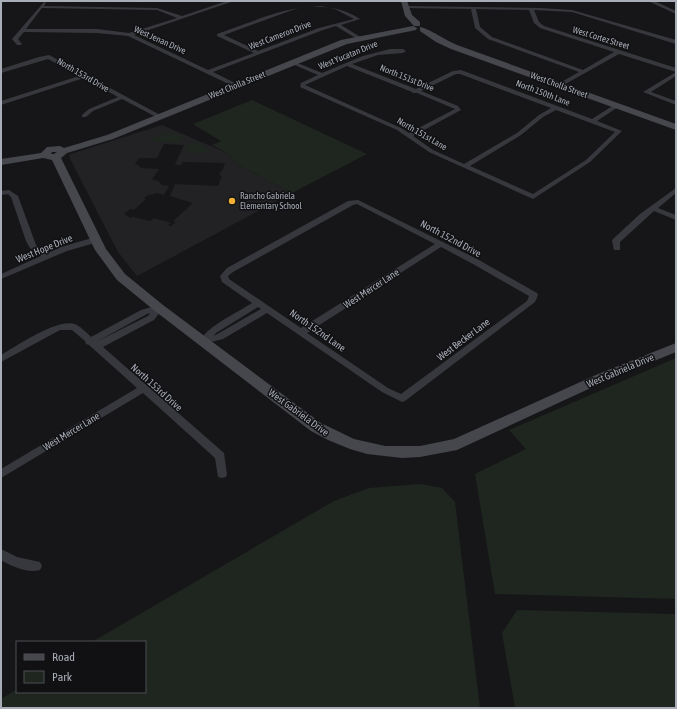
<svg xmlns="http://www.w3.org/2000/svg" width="677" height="709" font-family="'Asap Condensed',sans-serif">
<rect width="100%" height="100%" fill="#161618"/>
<path fill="#222225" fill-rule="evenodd" d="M162,125l65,28 13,13 52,27 -155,83 -19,-24 -49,-95 2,-3zM164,144l20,1 -9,19 3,1h3l2,-3 42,1 -3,8h-1l-2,4 3,1 -4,10 -43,-2 -5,12 23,7 -20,18 3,1 -5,4 -3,-1 3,-2 -17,-5 -4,3 -17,-4 -2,1 -7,-4 6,-5 4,1 12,-11h-2l2,-3 11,-3 7,2 5,-9 -7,-1 -4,-4 -6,-2 7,-10 -19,-1v-2l-5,-2 4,-6h18z"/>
<path fill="#1e261f" d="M252,100l115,54 -75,39 -52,-27 -13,-13 -15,-8 9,-4 -28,-17z
M170,133l11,2 2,3 -1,5 -34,-2 12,-6z
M190,142l10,1 9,6 -4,4h-19z
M676,358v241l-181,-5 -20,-120 51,-25 -17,-19z
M420,484l22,4 13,14 25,206h-479v-9l16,-10v3h128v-50h-53l242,-141 35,-13z
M517,610l159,4v94h-161l-13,-75z"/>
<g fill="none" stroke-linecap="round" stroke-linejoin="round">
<path fill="#37383d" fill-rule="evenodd" d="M227,1h7l-100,34 74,35 46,-17 -37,-17v-2c16,-6 31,-11 47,-17 31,-11 68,-17 96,2l-19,6 21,13 -5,1 -21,-13 -13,4 -110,42 26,13v2l-2,1 -109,-52 -31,-3 -73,-1 -6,7 4,5 -1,1h-4l-5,-6 32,-37 2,1 -2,3 113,2 25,8zM321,6l14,3 19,10 -35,9 -61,23 -34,-16 74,-27zM42,8l115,2 20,8 -48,15 -32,-4h-71z
M648,1h6l22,10v3z
M405,6l136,2 31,2 104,30v4l-104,-32 -38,-2 5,12 5,4 132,42v4l-57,-18 -59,33 -2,-1v-2l21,-12 -91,-33 -13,-11 -4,-19 -68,-1v-1zM476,9l53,1 5,13 6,5 74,24 -31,18 -91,-33 -12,-10z
M390,49h13l3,2 -3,2 -25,2 -26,9 64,25 37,-18 8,-1 131,49 22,-14h4v2l-21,14 25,10 -32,31 -57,37 -104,-47 -32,-22 -97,-43 1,-4 17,-8 -28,-12 5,-1 27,11 41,-17zM347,66l65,26 1,1h4l38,16 -46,24 -8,-5 -96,-43zM456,74h4l91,34 -12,7 -22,18 -53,31 -31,-14 -20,-14 48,-26 -3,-4 -37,-15zM556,110l59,22 -29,28 -53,34 -63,-28 51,-31 22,-18z
M49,55l113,61 1,1 -5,1 -36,-19 -29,12 -7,6h-4v-2l7,-6 29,-12 -34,-19 -83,27v-4l78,-25 -31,-17 -47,14v-4l38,-12z
M676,72v4l-25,16 25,9v4l-33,-13z
M676,188v5l-18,15 18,7v5l-22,-9 -34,31v8h-6l-2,-9 1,-2 27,-25z
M9,190l9,6 18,49 12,8 13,-6 31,-9h3l4,2 -1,2 -31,9 -66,28v-5l40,-18 -11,-8 -4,-7 -15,-44 -3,-3 -7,1v-4z
M358,200l121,60 58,33 1,2 -3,7 -130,99 -3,1 -20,-10 -115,-79 -44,26 -20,5 -3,-1 -1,-2c12,-17 36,-27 53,-38l-30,-21 -2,-6 7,-8 121,-67zM357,204l78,40 -134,84 -72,-49 -1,-3 5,-4 120,-67zM441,247l32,17 56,32 -2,5 -126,93 -13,-6 -81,-55zM258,307l3,2 -47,27 2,-3z
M159,305l4,3 -9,12 -51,27 121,106 3,21 -1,3 -4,1 -4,-1 -3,-19 -72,-65 -142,85v-9l136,-81 -48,-43 -3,-1 -1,-3 -13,-11h-12l-59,32v-7c16,-9 59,-39 76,-30 5,3 10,8 14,12l50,-27zM150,313l-2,3 -52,26 51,-28z
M1,549l16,8 23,5 2,4 -2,4c-12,4 -29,-4 -39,-10z"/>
<path fill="#45474d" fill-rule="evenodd" d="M401,1h6l5,14 8,7v4h-6l-9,-10z
M413,26l4,2 -1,2 -69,14 -234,95 -46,14 -6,5 45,91 19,25 38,31 158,118 33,16 31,7h35l34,-7 144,-65 78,-31v9l-68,28 -151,70 -37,7 -18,1 -35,-4 -17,-5 -22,-9 -17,-9 -156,-120 -38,-31 -22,-30 -43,-90 -9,-2 -42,7v-6l40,-6 6,-6 13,-1 4,2 43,-13 234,-95zM52,152h5l-3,2h-3z
M420,27c6,0 29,15 37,18l219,79v6l-225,-81 -15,-7 -16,-11z"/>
</g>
<circle fill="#f2b134" stroke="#111113" stroke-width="1.5" cx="232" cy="201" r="4"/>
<g text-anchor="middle" stroke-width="3" stroke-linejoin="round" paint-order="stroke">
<g font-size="9" fill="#a8adb8" stroke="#111113">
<text transform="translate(280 35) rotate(-21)" y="3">West Cameron Drive</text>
<text transform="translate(601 38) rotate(17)" y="3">West Cortez Street</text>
<text transform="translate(160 40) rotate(24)" y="3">West Jenan Drive</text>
<text transform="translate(348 55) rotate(-22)" y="3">West Yucatan Drive</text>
<text transform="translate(83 75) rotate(30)" y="3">North 153rd Drive</text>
<text transform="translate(407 78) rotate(22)" y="3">North 151st Drive</text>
<text transform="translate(237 85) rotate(-22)" y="3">West Cholla Street</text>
<text transform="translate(559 85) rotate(20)" y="3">West Cholla Street</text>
<text transform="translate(543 93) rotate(21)" y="3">North 150th Lane</text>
<text transform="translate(422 134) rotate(30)" y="3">North 151st Lane</text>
</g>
<g font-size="9" fill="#a8adb8" stroke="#111113" text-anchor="start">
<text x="240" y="199">Rancho Gabriela<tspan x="240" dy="10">Elementary School</tspan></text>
</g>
<g font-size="10" fill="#a8adb8" stroke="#111113">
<text transform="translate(451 238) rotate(28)" y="4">North 152nd Drive</text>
<text transform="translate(44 248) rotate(-22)" y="4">West Hope Drive</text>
<text transform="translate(371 288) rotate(-33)" y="4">West Mercer Lane</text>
<text transform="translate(318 330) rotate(35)" y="4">North 152nd Lane</text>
<text transform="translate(463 339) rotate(-37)" y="4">West Becker Lane</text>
<text transform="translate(620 370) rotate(-23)" y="4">West Gabriela Drive</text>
<text transform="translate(157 387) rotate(42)" y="4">North 153rd Drive</text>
<text transform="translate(299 412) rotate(36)" y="4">West Gabriela Drive</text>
<text transform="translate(71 431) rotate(-31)" y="4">West Mercer Lane</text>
</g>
</g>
<rect width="677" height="709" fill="none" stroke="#a8adb8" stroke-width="4"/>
<rect x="16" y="641" width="130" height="52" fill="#111113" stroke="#4d4f55"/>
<rect x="24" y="654" width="20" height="6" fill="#45474d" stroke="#4d4f55"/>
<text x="52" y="661" font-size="12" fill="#a8adb8">Road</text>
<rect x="24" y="671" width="20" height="12" fill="#1e261f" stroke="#4d4f55"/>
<text x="52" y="681" font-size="12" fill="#a8adb8">Park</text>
</svg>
